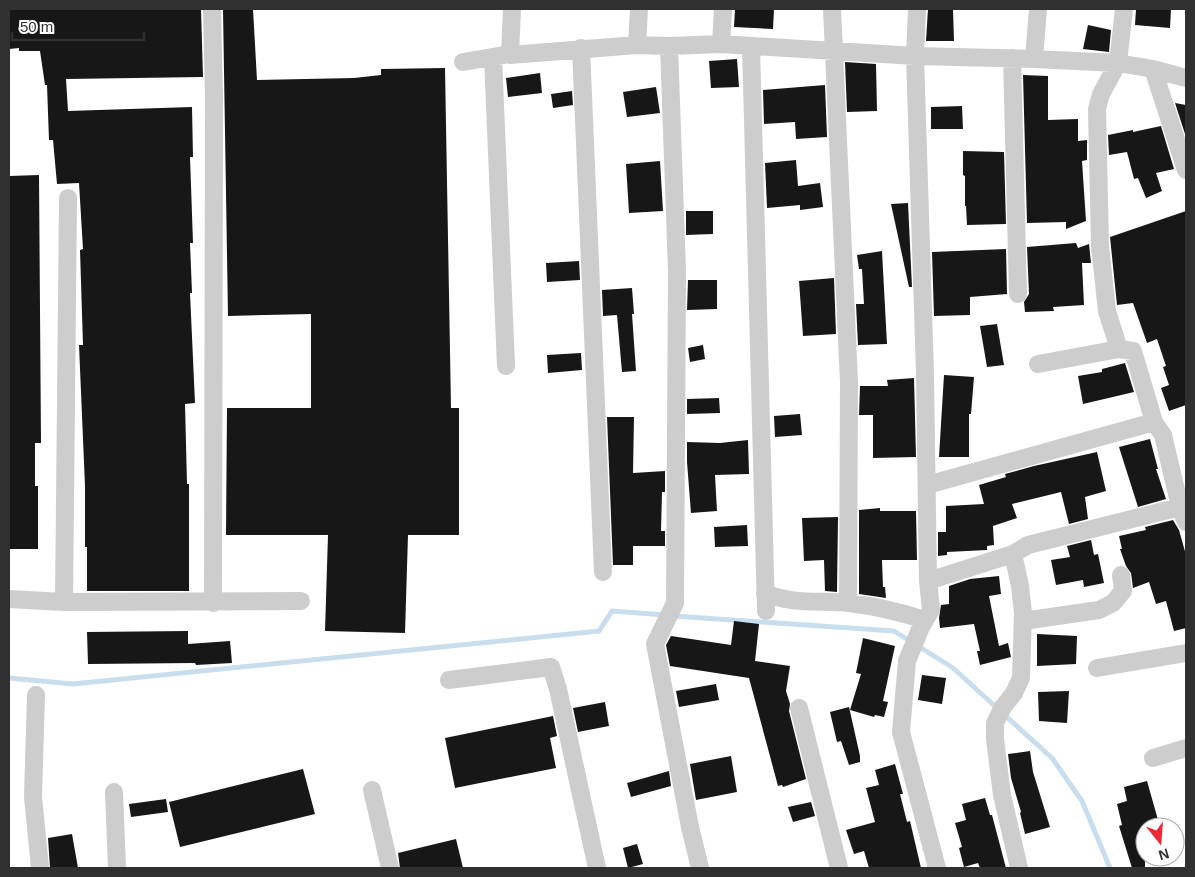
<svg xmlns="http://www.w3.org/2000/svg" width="1195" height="877" font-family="Arial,sans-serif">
<rect width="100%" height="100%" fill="#fff"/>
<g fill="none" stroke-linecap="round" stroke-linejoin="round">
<path stroke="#c8deee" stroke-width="5" d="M674,616l220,15 59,37 99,90 30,43 28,67
M9,678l64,6 526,-53 13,-20 53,4"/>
</g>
<path fill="#171717" d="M9,9h192l2,68 -137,2 2,32 124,-4 1,50h-3l3,86h-3l2,50h-2l5,110 -10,1 2,80h2v107h-102v-44h-2v-61l-6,-141h4l-3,-95 3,-1 -4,-66 -22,1 -4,-44h-4l-2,-55h-2l-5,-34h-21v-3l-10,1z
M223,9h30l4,71 97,-2 27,-3v-6l64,-1 6,340h8v127h-51l-3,98 -80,-2 3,-96h-102l1,-127h84v-94l-83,2z
M735,9h39l-1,20 -39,-2z
M928,9h25l1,32h-28z
M1136,9h35l-1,19 -35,-3z
M1088,25l23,5 -2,22 -26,-3z
M737,59l2,28 -28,1 -2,-27z
M845,62l31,2 1,47 -30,1z
M540,73l2,20 -34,4 -2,-19z
M1023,75l25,1v44l30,-1v22l9,-1v20l-5,1 4,60 -20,8v-7l-39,1z
M825,85l2,52 -31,2 -1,-17 -31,2 -1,-34z
M656,87l4,26 -33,4 -4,-25z
M572,91l1,14 -20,3 -2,-14z
M1175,103l11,2v32z
M962,106l1,23h-32v-22z
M1161,126l13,43 -18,4 6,18 -16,7 -8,-20 -4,1 -7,-27 -18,3 -1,-20 25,-5v2z
M963,151l41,1 2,72 -39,1 -1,-19h-1v-30l-2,-1z
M796,160l2,26 22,-3 3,24 -23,3v-5l-33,3 -2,-45z
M660,161l3,50 -34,2 -3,-49z
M39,175l2,268h-6v43h3v63h-29v-373z
M908,203l4,84h-3l-18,-83z
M686,211h27v23l-27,1z
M1186,211v194l-17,6 -8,-23 8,-3 -6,-18 3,-1 -9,-27 -10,4 -14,-40 -16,2 -7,-68z
M1076,243l2,5 11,-4 2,19h-9l2,42 -31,2 1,4 -29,1 -1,-10 5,-8 -2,-47z
M1006,249l1,45 -37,3v18l-36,1 -2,-64z
M882,251l5,93 -29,1 -2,-41h8l-2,-35h-3l-2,-14z
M579,261l1,19 -33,2 -1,-19z
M834,278l2,56 -33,2 -4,-55z
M688,280h29v29l-30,1z
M632,288l2,26h-2l4,57 -14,1 -5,-57 -14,1 -1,-26z
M997,324l7,41 -17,2 -7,-41z
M703,345l2,14 -15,3 -2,-14z
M581,353l1,17 -34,3 -1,-18z
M1125,363l9,29 -51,12 -5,-28 24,-4v-3z
M944,375l30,2 -3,37h-2v43h-30z
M914,378l2,79 -43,1v-43h-14l1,-29h28l-1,-6z
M719,398l1,15 -33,1v-15z
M800,414l2,21 -27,2 -1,-21z
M607,417h27l-1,56 32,-2v21h-3l-1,39h4v15h-32v19h-20z
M1150,439l8,30h-2l10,30 -28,8 -19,-60z
M748,440l1,34 -34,1 2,36 -26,2 -4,-51v-20l33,1z
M1097,452l9,39 -21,6 3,22 -19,5 -8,-32 -49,12 5,14 -24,8 1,19 -7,1v4l-40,2v3l-9,1v-24h8v-26l38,-2 -5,-19 27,-8 -1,-3 29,-8z
M880,508v3h36l1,49h-35l1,27h2l1,11 -27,-4v-84z
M838,517l-1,75 -12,-1 -1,-31 -20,1 -2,-43z
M1173,520l6,10 7,25v73l-12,3 -8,-30 -10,3 -7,-22 -16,6 -2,-15 -5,-7 -6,-17h2l-3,-13 27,-6 -1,-3z
M747,525l1,21 -33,1 -1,-20z
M1091,540l3,15 4,-1 6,29 -20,4 -1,-7 -27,5 -5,-25 19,-3 -3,-11z
M999,576l2,18 -12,2 10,50 9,-3 3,14 -31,8 -3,-14h3l-6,-27 -34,4 -1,-10 2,-13 8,-1v-18l21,-7z
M734,621l25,3 -4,37 35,5 -4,25 4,13 -1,7 17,68 -23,8 -1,-2 -4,1 -29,-108 -79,-12 -4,-21 5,-9 60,9z
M188,631v13l42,-3 2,22 -36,2 -1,-2 -107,1 -1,-32z
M1037,634l40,2 -1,28 -39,2z
M863,638l32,8 -12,55 5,1 -4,15 -9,-2 -1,2 -24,-7 11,-36 -5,-1z
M922,675l24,3 -4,26 -24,-4z
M716,684l3,16 -40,7 -3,-16z
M1069,691l-2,32 -28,-2 -1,-29z
M605,702l4,24 -31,6 -5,-24z
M849,707l11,49v6l-11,3 -8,-24 -4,1 -7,-30z
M553,716l4,20 -7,2 6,30 -101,20 -10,-50z
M1030,751l3,21 17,55 -25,7 -5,-21 1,-1 -10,-34 -3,-24z
M731,756l6,36 -41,8 -6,-36z
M895,764l8,30h-3l7,28 3,-1 11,47h-52l-5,-17 -10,3 -8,-24 29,-8 -9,-34 13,-3 -4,-15z
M303,769l12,45 -135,33 -11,-45z
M669,771l2,15 -40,11 -4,-14z
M1147,781l13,46h-15v41h-13l-13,-42 3,-1 -5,-21 10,-3 -3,-14z
M985,798l5,17h2l14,53h-26l-2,-5 -14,4 -5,-19 3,-1 -7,-24 11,-3 -4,-16z
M166,799l2,13 -37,5 -2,-13z
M811,802l4,14 -22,6 -5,-15z
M72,834l6,34h-28l-2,-30z
M456,839l7,29h-63l-2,-15z
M637,844l6,20 -15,4 -5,-20z"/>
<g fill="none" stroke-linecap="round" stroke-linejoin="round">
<path stroke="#cdcdcd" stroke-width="18" d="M212,9l2,89 -1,505
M512,9l-2,46 127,-10 32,1 52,-2 194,12 119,3
M832,9l17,373 -1,221
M917,9l-2,47 10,318 3,207 3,29 -10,17 -14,34 -6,71 36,136
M1038,9l-4,50 84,4 35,6 33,9
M721,44l2,-35
M637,45l2,-36
M669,46l8,225 -2,332 -20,41 35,183 10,41
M751,46l15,565
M581,48l22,524
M493,57l13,309
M1012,58l6,236
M463,62l41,-7
M1153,69l33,101
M1119,349l-12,-38 -7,-65 -3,-137 4,-15 17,-31 6,-54
M1038,364l81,-15 14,2 21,71 9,13 17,72 6,15
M927,485l227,-63
M1013,554l7,32 3,27 -2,65 -7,15 -11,14 -8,16v16l7,56 17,73
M928,581l85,-27 15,-9 152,-38
M765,593c27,12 57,7 84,10 26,3 51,9 76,17
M9,599l55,3 237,-1
M64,602l4,-404
M1023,621l76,-11 14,-7 10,-12 -2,-16
M1097,668l89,-15
M449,680l102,-13 7,22 39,179
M36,695l-3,102 7,71
M799,708l40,160
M1153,758l33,-10
M372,790l18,78
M114,792l3,76"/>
</g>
<rect width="1195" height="877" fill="none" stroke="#303030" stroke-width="20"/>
<g transform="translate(1160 842) rotate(163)"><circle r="24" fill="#ffffff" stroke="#acacac"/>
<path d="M0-4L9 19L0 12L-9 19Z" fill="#ee2b34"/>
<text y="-8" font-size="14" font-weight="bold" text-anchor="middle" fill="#303030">N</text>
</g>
<path d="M12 32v8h132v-8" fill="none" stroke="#303030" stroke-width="2.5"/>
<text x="20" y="32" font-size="15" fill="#303030" stroke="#ffffff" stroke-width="4" paint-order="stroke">50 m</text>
</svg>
